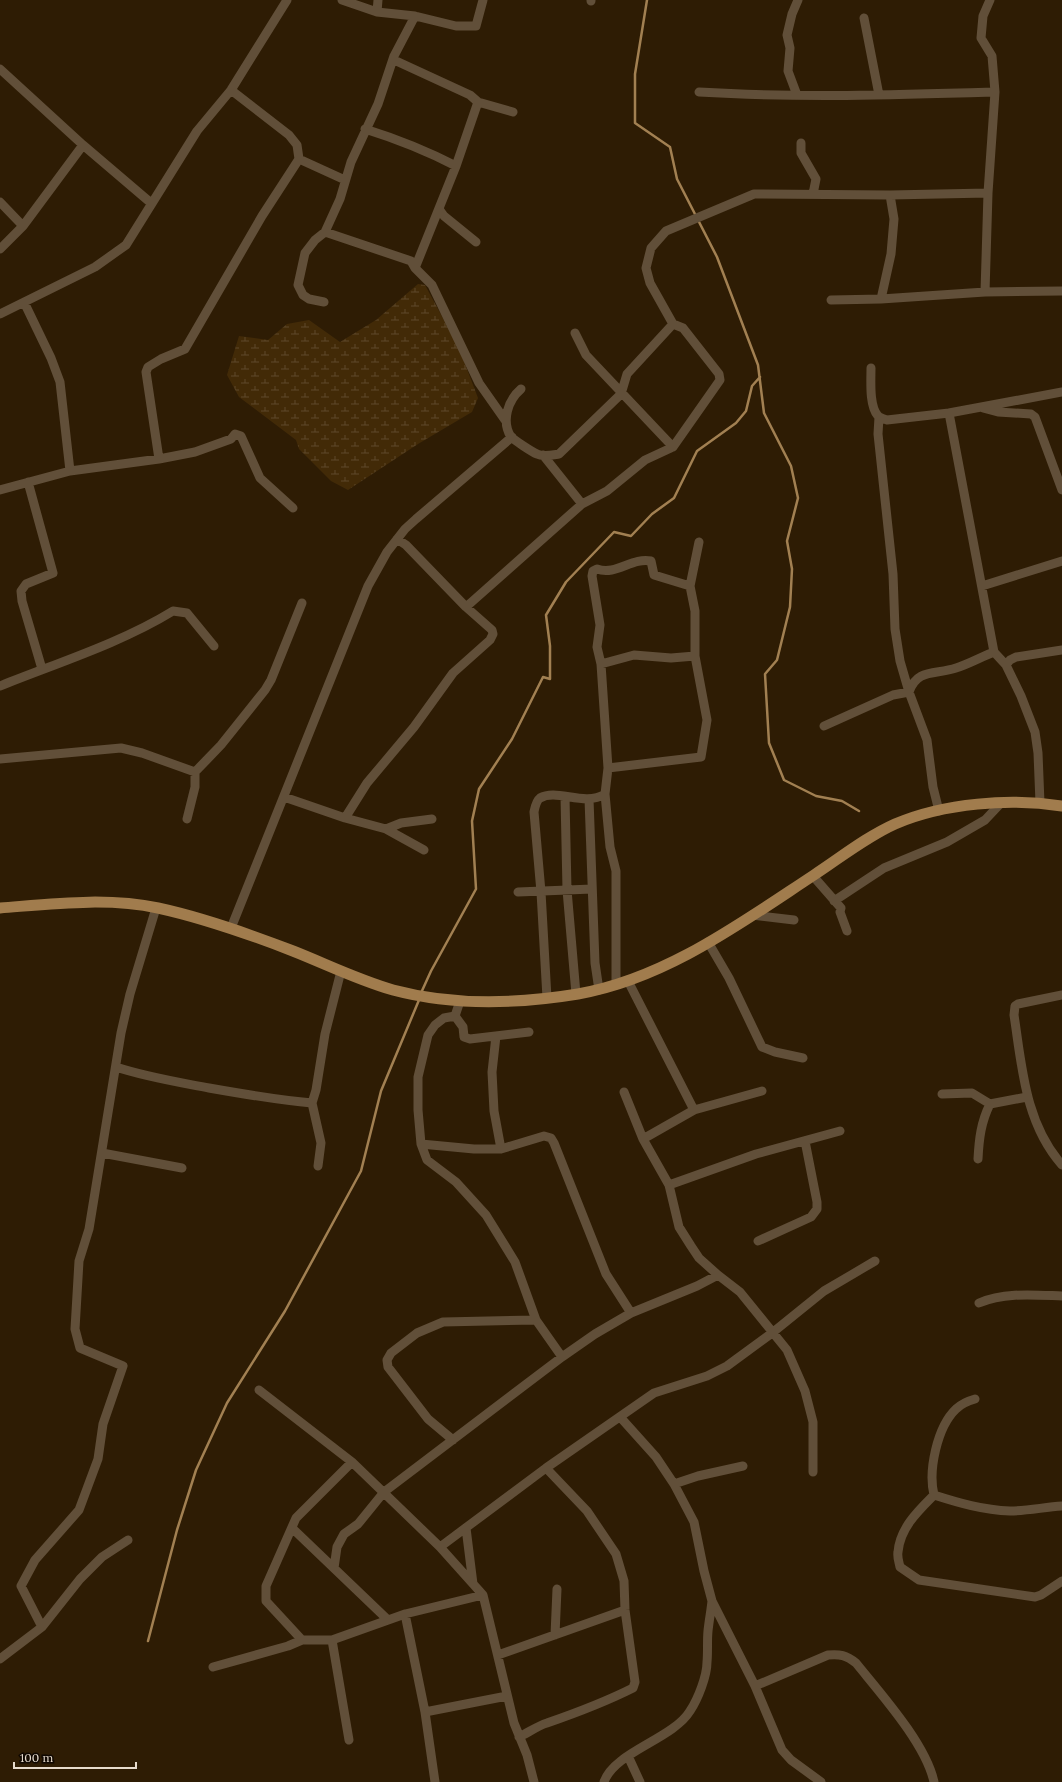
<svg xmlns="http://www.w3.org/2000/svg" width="1062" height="1782" font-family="Lora,serif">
<defs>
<pattern id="wetland-marsh" width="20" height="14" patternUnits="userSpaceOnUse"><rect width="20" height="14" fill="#422a07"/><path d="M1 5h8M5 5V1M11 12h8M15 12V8" fill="none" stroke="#5d482a"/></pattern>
</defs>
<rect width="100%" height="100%" fill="#2e1c04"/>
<path fill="url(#wetland-marsh)" d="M418,284l7,1 34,63 19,50 -6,14 -54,32 -70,46 -17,-9 -32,-32 -3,-9 -57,-43 -12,-22 12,-39 29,4 19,-16 22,-4 31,22 36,-22z"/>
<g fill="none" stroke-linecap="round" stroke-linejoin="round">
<path stroke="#a28052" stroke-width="2.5" d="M647,0l-12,74v49l35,24 7,32 40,78 41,108 6,48 27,53 7,32 -11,43 5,28 -2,38 -13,53 -12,14 4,69 15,37 32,16 26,5 17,10
M421,993l10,-22 45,-82 -4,-68 7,-32 33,-50 31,-62 7,2v-33l-4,-31 20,-33 48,-50 17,4 21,-22 22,-16 23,-47 39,-28 10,-12 6,-25 8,-9
M148,1641l29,-111 19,-60 31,-67 58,-92 76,-140 20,-80 38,-91"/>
<path stroke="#614f39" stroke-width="9" d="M342,0l35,12 38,4 41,10h20l7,-26
M591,1v-1
M377,12l1,-12
M864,18l15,77
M394,60l76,35 8,7 35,10
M0,69l83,76 68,58
M699,92c99,6 197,3 296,0
M797,95l-9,-24 2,-23 -3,-13 5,-21 6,-14
M365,129c32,10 62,22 91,37
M801,143v10l15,26 -3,15
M299,159l46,21
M0,202l23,24
M439,209l5,7 32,26
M325,232l86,29 4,7 17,17 47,98 26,37
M0,249l23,-23 60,-81
M415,268l41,-102 22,-64
M985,292l3,-99 7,-101 -3,-36 -11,-18 2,-22 7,-16
M881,299l10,-45 3,-35 -4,-24
M831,300l50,-1 104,-7 77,-1
M24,302l27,56 9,24 10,89
M324,302l-15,-3 -6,-4 -5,-10 7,-32 10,-13 10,-8 15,-33 11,-37 27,-58 16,-48 21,-40
M0,314l95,-47 31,-22 71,-114 34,-41 56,-90
M575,333l11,22 87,92
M871,368c0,13 -2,38 7,48 2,2 6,3 9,4l62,-7 113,-21
M521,389c-13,11 -20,32 -10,48 3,3 21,15 26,17 6,3 15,1 22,0l62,-60 6,-20 46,-50
M983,408l15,4 33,2 4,3 27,73
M949,413l45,239 12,13 15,31 14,36 3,21 2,50
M879,417l-1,17 15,140 2,55 5,32 9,31 18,48 6,47 6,24
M543,455l39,49
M159,459l-13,-87 2,-5 13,-8 24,-10 77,-133 37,-57 -2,-14 -8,-10 -58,-45
M28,482l25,91 -27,11 -5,7 1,10 20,68
M0,490l70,-19 89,-12 36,-7 36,-13 4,-5 6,2 19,42 33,30
M690,586l9,-44
M982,586l80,-25
M466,607l116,-103 25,-13 38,-31 28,-13 47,-67 -1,-6 -36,-46 -10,-4 -23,-41 -4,-15 5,-20 15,-17 88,-37 136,1 98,-2
M601,664l33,-9 37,3 24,-2
M1006,665l4,-5 6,-3 46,-7
M0,686c57,-23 121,-43 173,-75l14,2 27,33
M824,726l69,-31 16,-3c8,-24 27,-17 47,-24 13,-4 25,-11 38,-16
M0,759l121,-11 21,5 53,19
M608,768l93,-11 6,-37 -12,-64v-45l-5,-25 -36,-11 -3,-14c-19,-4 -35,15 -54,8l-4,2 -1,5 8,49 -3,22 4,17 7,104 -3,26 5,53 6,24v114
M284,797l61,21 41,11 38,21
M565,797l2,93 9,104
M589,799l6,164 4,27
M345,818l22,-35 47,-56 39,-54 37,-33 3,-6 -1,-4 -26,-23 -60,-62 -9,-6
M187,819l8,-32v-15l26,-27 44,-55 6,-10 31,-77
M386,829l15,-6 31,-4
M813,876l28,32 -1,4 7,19
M518,892l74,-3
M834,901l50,-33 63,-26 38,-22 16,-17
M752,915l42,5
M231,928l137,-342 19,-34 18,-23 11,-10 96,-82
M708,942l21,36 33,69 13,5 28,6
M628,981l66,129 68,-19
M1062,995l-44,9 -3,2 -1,9c8,52 11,108 48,150
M547,998l-6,-106 -7,-80c1,-5 2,-11 6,-14 17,-10 44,9 65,-4
M460,1001l-5,15 -11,2 -9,7 -7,10 -10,42v33l3,34 6,16 29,22 30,33 29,47 21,58 26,37
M455,1016l8,11 1,10 6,2 59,-7
M496,1036l-4,36 2,39 7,38
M116,1067c30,10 62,15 93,21 34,6 68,12 103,15
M624,1092l19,47 26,46 10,42 12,19 8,12 19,17 22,17 47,58 18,41 8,31v50
M942,1094l30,-1 18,11 37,-7
M643,1139l51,-29
M421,1144l53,5h27l43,-13 7,2 3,5 52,131 25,39
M102,1153l80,15
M978,1159c1,-20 3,-37 12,-55
M318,1166l3,-23 -9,-40 4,-13 9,-56 16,-63
M669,1185l87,-31 84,-23
M758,1241l53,-24 6,-8v-7l-12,-61
M979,1303c25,-11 56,-8 83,-7
M259,1390l93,72 88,85 43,48 31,128 13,32 7,27
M621,1418l35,39 18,27 20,38 10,49 8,30 43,85 27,64 9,10 30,22
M453,1440l-25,-21 -40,-52 -1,-7 4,-7 26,-20 26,-11 93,-2
M352,1462l-56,56 -30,68v15l36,39h30l73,-26 78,-19
M674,1484l24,-8 45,-10
M934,1495c-16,16 -34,33 -36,57 -1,5 1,10 2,15l19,13 116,17 6,-2 21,-14
M934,1495c25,8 49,15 76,16 17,0 35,-4 52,-5
M934,1495c-6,-24 3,-68 22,-86 5,-5 12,-8 19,-10
M292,1528l96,92
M466,1528l7,56
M440,1547l106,-79 108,-75 53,-17 20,-10 45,-33 52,-42 51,-30
M334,1568l3,-21 7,-13 14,-10 26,-32 178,-135 33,-23 36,-21 66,-27 21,-11
M405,1614l20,98 10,70
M42,1627l-21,-41 14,-26 44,-50 19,-51 5,-35 20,-58 -43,-18 -5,-19 4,-68 10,-32 32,-196 9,-39 26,-86
M555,1635l2,-46
M332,1640l17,100
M498,1655l127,-45
M0,1659l42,-32 38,-48 22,-22 26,-17
M213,1667l75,-21 14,-6
M755,1686l73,-31c12,-1 18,0 28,8 25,31 70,81 78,119
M425,1712l82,-16
M519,1737c9,-4 18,-11 28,-14 29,-10 58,-21 86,-35l2,-6 -10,-72 -1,-29 -8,-27 -29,-43 -41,-43
M628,1756l12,26
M604,1782c10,-30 69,-43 86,-71 8,-12 17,-35 17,-49 1,-10 0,-21 1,-31 1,-10 3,-20 4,-30"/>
<path stroke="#a17c4d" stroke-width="11" d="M0,908c51,-4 107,-11 158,0 46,10 91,26 135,43 33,13 65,29 100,39 60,16 124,14 185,4 87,-15 163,-71 236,-119 26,-17 52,-38 81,-51 49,-21 115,-26 167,-18"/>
</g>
<path d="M14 1762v6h122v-6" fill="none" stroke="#e7dbcd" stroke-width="2"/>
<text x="20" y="1762" font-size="12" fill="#e7dbcd" stroke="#100802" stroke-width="3" paint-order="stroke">100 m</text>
</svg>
